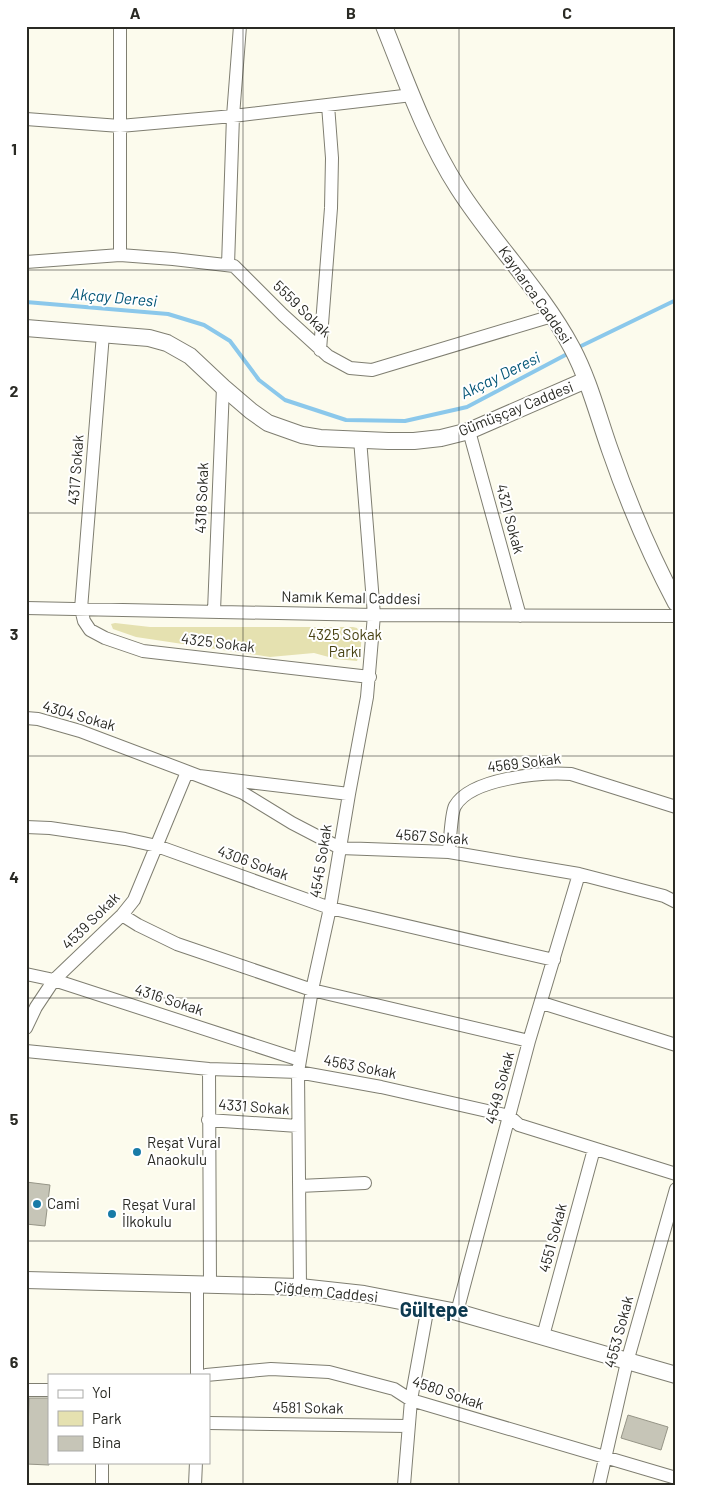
<svg xmlns="http://www.w3.org/2000/svg" width="702" height="1511" font-family="Barlow,sans-serif">
<rect width="100%" height="100%" fill="#fcfbed"/>
<path fill="#e5e1b0" d="M115,623l35,4h203l4,1c7,12 4,20 0,33l-21,-2 -22,-6 -44,4 -134,-20 -23,-8 -2,-5z"/>
<g fill="none" stroke-linecap="round" stroke-linejoin="round">
<path stroke="#8bc8eb" stroke-width="4" d="M26,302l142,12 36,11 26,16 29,39 26,20 61,20 59,1 62,-14 104,-55
M577,348l99,-48"/>
</g>
<path fill="#c6c5b7" stroke="#969587" d="M26,1182l24,3 -5,41 -19,-2z
M29,1398h20v67l-23,-1v-29h2z
M628,1415l40,12 -7,23 -40,-12z"/>
<g fill="none" stroke-linecap="round" stroke-linejoin="round">
<g stroke="#7f7e71" stroke-width="14">
<path id="minor" d="M26,119l94,7 113,-10 179,-21
M120,255v-229
M26,262l94,-7 53,4 61,7 49,49 45,41 22,12 22,2 180,-54
M228,265l5,-149 7,-90
M103,334l-22,275 3,12 6,9 15,8 38,13 227,26
M320,350l11,-142 1,-50 -4,-53
M469,431l51,185
M26,608l348,7 302,1
M214,611l9,-224
M26,718l12,1 42,12 119,45 150,18
M199,776l44,17 49,30 48,25 109,4 130,22 85,22 12,6
M26,827l24,1 75,11 32,7 173,62 224,52
M449,852c1,-10 2,-39 6,-46 16,-28 87,-34 116,-32l105,33
M122,915l16,10 39,19 135,46 217,51
M26,974l28,6 246,80
M542,1003l134,42
M26,1028l10,-21 18,-27 68,-65 12,-15 53,-128
M26,1051l183,18 89,3 83,15 128,29 10,9 157,49
M209,1069l1,215
M208,1120l90,6
M299,1186l66,-3
M300,1287l-2,-215 14,-82 18,-82 19,-114 18,-97 7,-82 -14,-176
M457,1312l72,-271 50,-167
M543,1336l51,-187
M197,1375v-91
M206,1375l65,-6 58,3 65,17 17,11 265,78
M26,1390h23
M209,1423l198,3
M102,1462v23
M195,1485l1,-23
M404,1485l7,-85 17,-94
M599,1485l28,-123 49,-173"/>
</g>
<g stroke="#7f7e71" stroke-width="18">
<path id="tertiary" d="M384,26c22,55 42,112 74,162 35,55 83,102 114,160 17,32 26,68 38,102 18,52 40,104 66,153
M26,328l123,10 18,5 23,13 33,31 28,24 17,12 34,12 18,3 68,3h26l27,-3 28,-7 117,-51
M26,1280l274,7 64,7 93,18 219,63"/>
</g>
<use href="#minor" stroke="#fff" stroke-width="12"/>
<use href="#tertiary" stroke="#fff" stroke-width="16"/>
</g>
<path fill="none" stroke="#2a2a24" stroke-width="1" stroke-opacity="0.55" d="M243,26v1459M459,26v1459M26,270h650M26,513h650M26,756h650M26,998h650M26,1241h650"/>
<g fill="#187ba7" stroke="#fff" stroke-width="2">
<circle cx="137" cy="1152" r="5"/>
<circle cx="37" cy="1204" r="5"/>
<circle cx="112" cy="1214" r="5"/>
</g>
<g text-anchor="middle" stroke-width="4" stroke-linejoin="round" paint-order="stroke">
<g font-size="15" fill="#2a2a24" stroke="#fff">
<text transform="translate(535 295) rotate(55)" y="5">Kaynarca Caddesi</text>
<text transform="translate(302 309) rotate(44)" y="5">5559 Sokak</text>
<text transform="translate(516 409) rotate(-22)" y="5">Gümüşçay Caddesi</text>
<text transform="translate(76 470) rotate(-86)" y="5">4317 Sokak</text>
<text transform="translate(202 498) rotate(-88)" y="5">4318 Sokak</text>
<text transform="translate(510 519) rotate(75)" y="5">4321 Sokak</text>
<text transform="translate(351 598) rotate(1)" y="5">Namık Kemal Caddesi</text>
<text transform="translate(218 643) rotate(7)" y="5">4325 Sokak</text>
<text transform="translate(79 716) rotate(16)" y="5">4304 Sokak</text>
<text transform="translate(524 763) rotate(-7)" y="5">4569 Sokak</text>
<text transform="translate(432 837) rotate(4)" y="5">4567 Sokak</text>
<text transform="translate(321 861) rotate(-81)" y="5">4545 Sokak</text>
<text transform="translate(253 863) rotate(20)" y="5">4306 Sokak</text>
<text transform="translate(91 921) rotate(-45)" y="5">4539 Sokak</text>
<text transform="translate(169 1000) rotate(18)" y="5">4316 Sokak</text>
<text transform="translate(360 1067) rotate(11)" y="5">4563 Sokak</text>
<text transform="translate(500 1088) rotate(-75)" y="5">4549 Sokak</text>
<text transform="translate(254 1107) rotate(4)" y="5">4331 Sokak</text>
<text transform="translate(553 1238) rotate(-75)" y="5">4551 Sokak</text>
<text transform="translate(326 1292) rotate(6)" y="5">Çiğdem Caddesi</text>
<text transform="translate(619 1332) rotate(-75)" y="5">4553 Sokak</text>
<text transform="translate(448 1393) rotate(19)" y="5">4580 Sokak</text>
<text transform="translate(308 1408) rotate(1)" y="5">4581 Sokak</text>
</g>
<g font-size="15" fill="#494314" stroke="#fff">
<text x="345" y="640">4325 Sokak<tspan x="345" dy="17">Parkı</tspan></text>
</g>
<g font-size="15" fill="#2a2a24" stroke="#fff" text-anchor="start">
<text x="147" y="1148">Reşat Vural<tspan x="147" dy="17">Anaokulu</tspan></text>
<text x="47" y="1209">Cami</text>
<text x="122" y="1210">Reşat Vural<tspan x="122" dy="17">İlkokulu</tspan></text>
</g>
<g font-size="16" font-style="italic" fill="#025576" stroke="#fff">
<text transform="translate(114 297) rotate(5)" y="6">Akçay Deresi</text>
<text transform="translate(500 375) rotate(-26)" y="6">Akçay Deresi</text>
</g>
<g font-size="20" font-weight="bold" fill="#0d394f" stroke="#fff">
<text x="434" y="1317">Gültepe</text>
</g>
</g>
<rect width="702" height="1511" fill="none" stroke="#ffffff" stroke-width="55"/>
<rect x="48" y="1374" width="162" height="90" fill="#ffffff" stroke="#aaaaa7"/>
<rect x="58" y="1390" width="25" height="8" fill="#ffffff" stroke="#aaaaa7"/>
<text x="92" y="1398" font-size="15" fill="#2a2a24">Yol</text>
<rect x="58" y="1411" width="25" height="15" fill="#e5e1b0" stroke="#aaaaa7"/>
<text x="92" y="1424" font-size="15" fill="#2a2a24">Park</text>
<rect x="58" y="1436" width="25" height="15" fill="#c6c5b7" stroke="#aaaaa7"/>
<text x="92" y="1448" font-size="15" fill="#2a2a24">Bina</text>
<rect x="28" y="28" width="646" height="1456" fill="none" stroke="#2a2a24" stroke-width="2"/>
<g font-size="16" text-anchor="middle" font-weight="bold" fill="#2a2a24">
<text x="135" y="19">A</text>
<text x="351" y="19">B</text>
<text x="567" y="19">C</text>
<text x="14" y="155">1</text>
<text x="14" y="397">2</text>
<text x="14" y="640">3</text>
<text x="14" y="883">4</text>
<text x="14" y="1125">5</text>
<text x="14" y="1368">6</text>
</g>
</svg>
